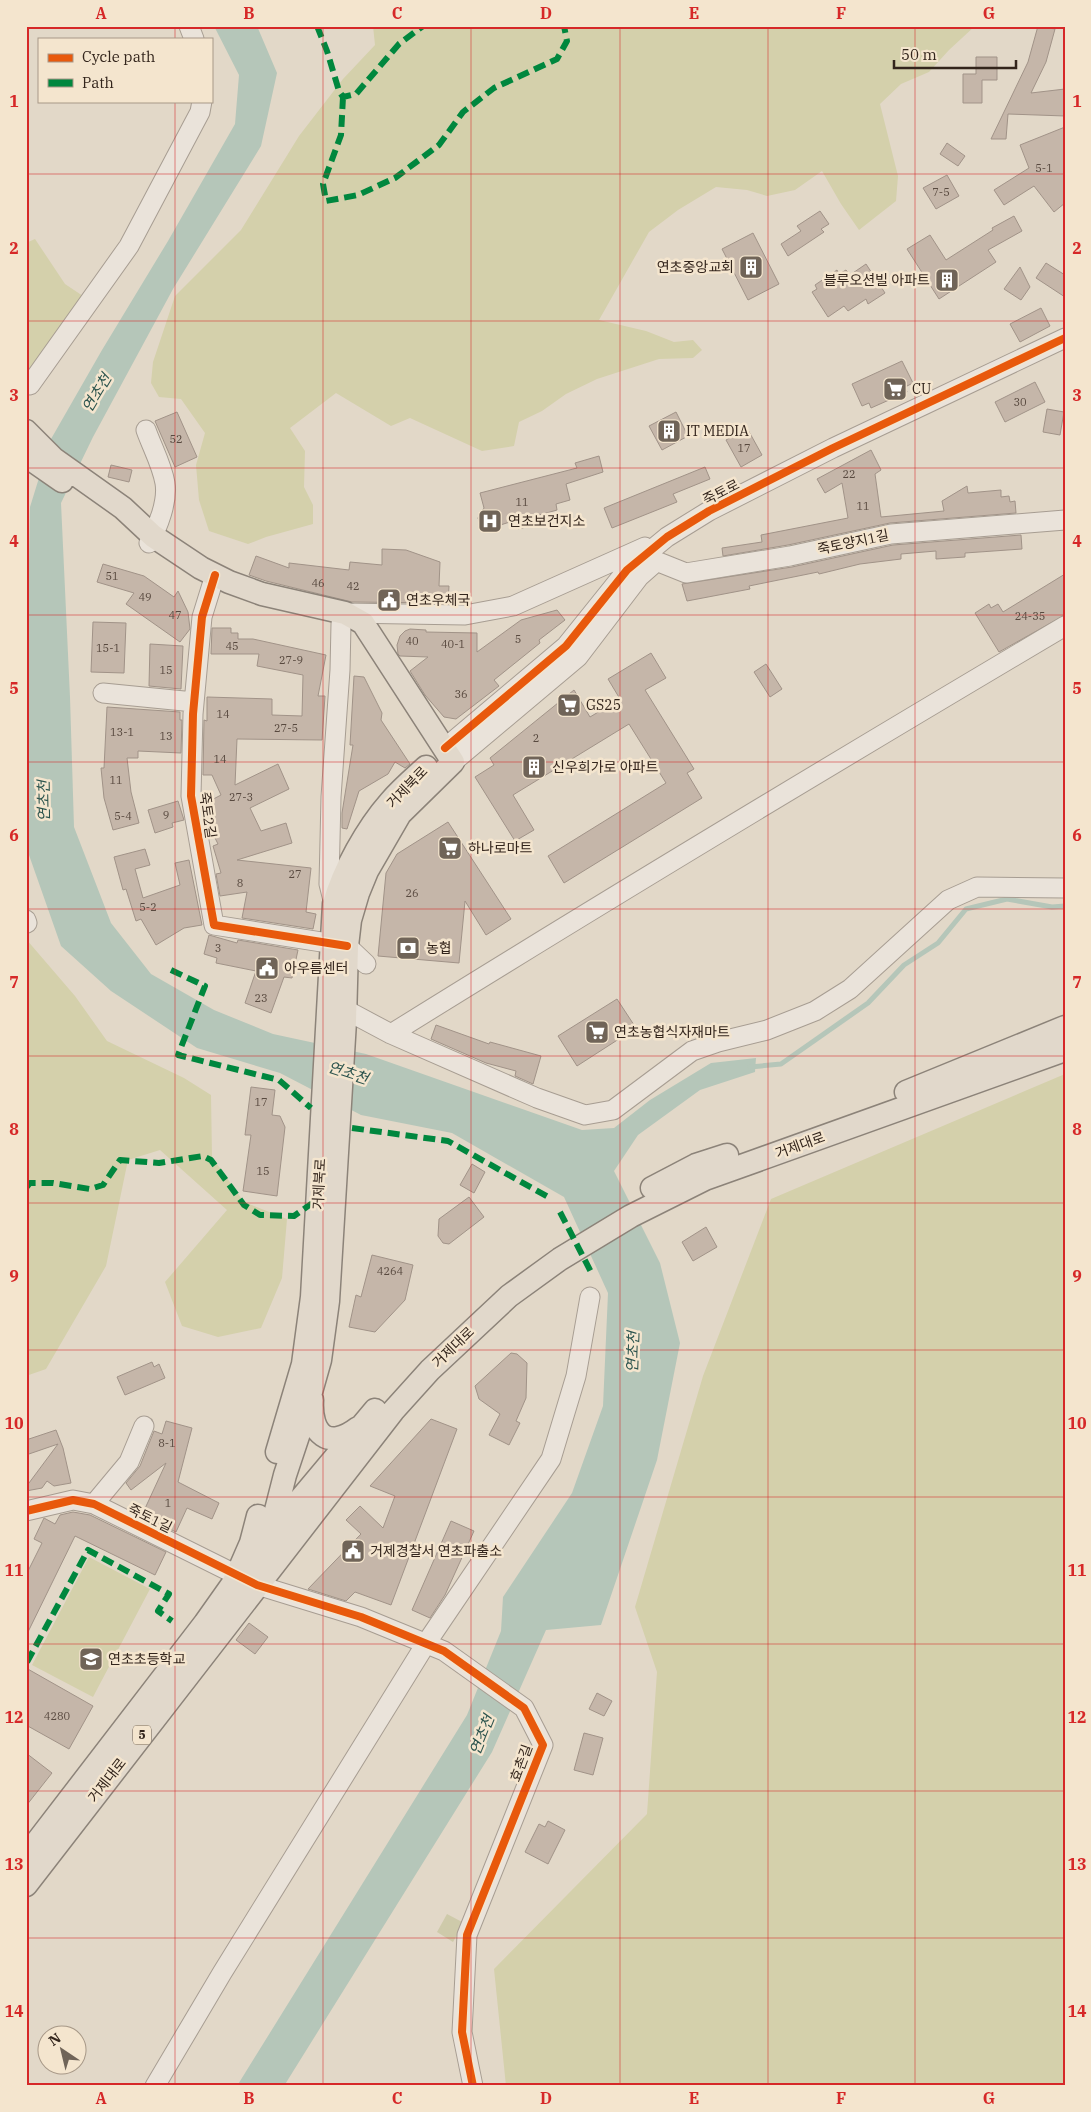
<svg xmlns="http://www.w3.org/2000/svg" width="1091" height="2112" font-family="'IBM Plex Serif','Noto Sans KR',serif">
<rect width="100%" height="100%" fill="#e2d8c8"/>
<path fill="#d4d0ab" d="M373,26h602l-26,24 -20,22 -28,12 -21,20 18,72 -2,25 -37,29 -18,-26 -19,-33 -27,19 -28,6 -20,-6 -31,-3 -38,23 -29,22 -50,88 47,11 28,11 19,-2 9,10 -9,8 -34,1 -62,20 -31,15 -24,17 -23,11 -5,24 -32,5 -72,-33 -19,8 -55,-33 -46,35 15,23 -1,36 9,18v19l-47,13 -18,7 -39,-13 -10,-31 -3,-35 9,-32 -24,-34 -22,-2 -8,-14 2,-21 22,-66 66,-66 58,-94 44,-57 32,-34z
M35,239l30,45 18,12 -57,85v-138z
M26,939l49,57 32,45 77,37 27,17 1,62 32,45 43,17 -5,59 -21,50 -43,9 -36,-11 -17,-44 62,-72 -67,-60 -32,10 -22,106 -60,103 -20,7z
M1065,1074v1012h-559l-12,-117 153,-155 10,-142 -22,-65 68,-231 68,-177z
M89,1557l61,32 -57,108 -61,-32z"/>
<path fill="#cecaaa" d="M447,1914l17,9 -11,19 -16,-10z"/>
<path fill="#b5c6b9" d="M214,26h43l20,47 -16,73 -88,143 -80,148 -32,66 9,194 4,130 37,96 40,51 63,36 59,24 93,20 216,76 32,-2 36,-28 61,-37 45,-5 -1,14 -55,18 -62,45 -24,36 46,92 20,80 -23,117 -56,165 -55,5 -54,122 -208,334h-47l230,-371 34,-84 2,-34 69,-104 31,-87 5,-113 -44,-96 -112,-64 -91,-18 -81,-42 -83,-25 -86,-57 -50,-45 -32,-91 -3,-125 4,-223 21,-68 51,-89 66,-109 67,-117 4,-49z"/>
<g fill="none" stroke-linecap="round" stroke-linejoin="round">
<path stroke="#b5c6b9" stroke-width="5" d="M750,1067l31,-3 87,-61 36,-38 34,-22 28,-34 41,-10 45,8 13,-1"/>
</g>
<path fill="#c5b6a9" stroke="#a19388" d="M1038,26l17,3 -9,33 -15,31 34,-4v27l-57,-2 -2,25h-15l37,-77z
M976,57h21v23h-15v23h-19v-29h13z
M1065,127v76l-11,9 -20,-26 -30,19 -10,-15 35,-22 -9,-23z
M947,143l18,13 -7,10 -18,-12z
M947,175l12,21 -23,13 -13,-21z
M820,211l9,13 -8,5 3,3 -36,24 -7,-12 20,-13 -4,-5z
M1014,216l8,15 -34,19 8,12 -57,37 -32,-50 23,-14 16,25 47,-30 -1,-2z
M753,233l26,51 -31,16 -26,-51z
M1046,263l19,12v22l-29,-19z
M866,264l19,29 -17,11 -2,-5 -18,12 -4,-5 -16,11 -16,-25 5,-3 -2,-4 22,-15 2,4 7,-4 4,5z
M1020,267l10,20 -9,13 -17,-11z
M1041,308l9,18 -30,16 -10,-18z
M902,361l11,22 -8,4 2,5 -36,16 -2,-5 -7,3 -10,-22z
M1035,382l10,20 -40,20 -10,-20z
M1047,409l17,3 -4,23 -17,-3z
M177,412l20,45 -22,10 -20,-46z
M676,412l12,24 -26,14 -13,-24z
M747,428l15,27 -21,12 -15,-27z
M871,450l10,20 -6,4 6,43 63,-6 -2,-10 25,-15 1,7 33,-3v7l8,-1 1,6 5,-1 1,12 -126,10 -102,22 -65,11 -1,-8 40,-6 -1,-7 87,-17 -6,-35 -17,10 -8,-14z
M599,456l4,16 -37,12 4,16 -14,4 1,6 -21,6 2,8 -20,5 -2,-9 -28,9 -8,-5 -2,-6 6,-10 -4,-15 97,-25 -2,-5z
M111,465l21,5 -3,12 -21,-5z
M705,467l5,12 -37,15 4,8 -65,26 -8,-20z
M1021,535l1,14 -57,4v4l-29,2v-8l-35,3v5l-41,5 -41,10 -1,-2 -69,14 1,3 -63,12 -5,-17 110,-17 101,-22z
M382,549l24,1 34,12 -1,24h10l-1,17 -96,-1 -86,-21 -17,-6 7,-19 33,12v-5l60,7 1,-8 32,3z
M103,564l41,12 30,21 4,-6 10,21 2,17 -10,13 -54,-38 8,-11 -37,-11z
M1065,574v41l-66,37 -24,-39 14,-9 2,4 7,-4 5,8z
M557,610l8,10 -26,20 1,3 -46,37 5,6 -43,33 -12,-2 -19,-22 -15,-24 18,-14 -28,-1 -2,-2 -1,-9 3,-9 5,-5 5,-2 16,1v2l51,1v19l44,-32z
M93,622l33,1 -2,50 -33,-1z
M212,628h19v5h7v6h15l73,16 -8,41h7l-3,44 -85,-1 -2,46 43,-21 11,25 -39,19 11,23 25,-8 6,20 -55,17 74,8 -5,44 10,2 -3,15 -71,-11 5,-26 -27,4 -4,-22 5,-1 -8,-27 5,-2 -11,-22 -3,-18 17,-9 -9,-20h-9l1,-55 3,1v-24l65,2v16l30,1 1,-41 -46,-9 2,-12h-48z
M150,644l33,2 -2,43 -32,-3z
M651,653l15,25 -21,12 49,79 -7,4 15,25 -138,85 -16,-27 118,-73 -37,-59 -116,71 21,35 -19,11 -40,-64 19,-12 -4,-7 84,-68 16,27 30,-18 -12,-20z
M766,664l16,25 -12,8 -16,-25z
M354,676l10,1 18,36 -1,7 29,44 -5,4 -10,-6 -7,12 -29,17 -12,38 -5,-1v-15l11,-68h-3z
M107,707l73,5v8h2l-1,33 -43,-2v7h-11l4,34 8,31 -26,7 -9,-32 -3,-30h3z
M178,801l6,19 -12,3 1,4 -18,6 -7,-23z
M448,822l63,97 -25,16 -21,-34 -6,62 -81,-7 8,-83 11,-19z
M145,849l5,16 -15,4 8,29 37,-13 -5,-22 14,-3 13,65 -18,3 -28,17 -15,-26 -5,2 -10,-32 -3,1 -9,-33z
M209,935l28,8 1,-3 60,10 -6,28 -8,-1 -13,36 -26,-10 11,-32 -40,-8 1,-5 -13,-4z
M617,999l19,29 -59,38 -19,-30z
M436,1025l53,19 1,-2 51,14 -8,28 -18,-8 1,-5 -30,-8 -55,-24z
M251,1087l24,3 -3,25 8,1 5,11 -8,69 -34,-5 8,-56h-6z
M472,1164l13,8 -11,21 -14,-8z
M469,1197l15,20 -35,27 -6,-1 -5,-7 1,-17z
M706,1227l11,20 -24,14 -11,-19z
M372,1255l41,10 -8,35 -30,32 -26,-5 7,-32 5,2z
M511,1353l6,1 10,9 -1,35 -10,23 4,2 -11,22 -20,-10 11,-21 -21,-15 -4,-13z
M152,1362l2,5 5,-3 6,14 -40,17 -8,-18z
M431,1419l26,10 -66,176 -36,-13 -9,9 -38,-12 53,-55 -15,-14 14,-14 23,22 12,-32 -25,-10z
M166,1421l26,7 -14,54 41,21 -7,16 -25,-11 -11,24 -34,-17 24,-52 -35,27 -5,-7 14,-17 14,-35 8,3z
M56,1430l7,18 8,35 -17,3 -7,-5 -5,7 -16,3v-4l32,-43 -32,11v-15z
M73,1512l17,3 76,37 -11,23 -80,-39 -49,100v-61l16,-32 -8,-4 10,-21 11,6 5,-9z
M451,1521l23,10 -29,64 -15,23 -18,-8z
M249,1623l19,14 -13,17 -19,-14z
M26,1668l67,38 -24,43 -43,-24z
M597,1693l15,8 -8,15 -15,-7z
M584,1733l19,5 -10,37 -19,-5z
M26,1753l26,20 -26,33z
M548,1821l17,9 -17,34 -23,-12 14,-28 6,3z"/>
<g fill="none" stroke-linecap="round" stroke-linejoin="round">
<g stroke="#a79d92" stroke-width="21">
<path id="minor" d="M189,26l5,13
M30,385l99,-139 71,-134 2,-11
M146,430c6,17 16,35 19,53 3,18 -7,44 -16,60
M646,557l40,16 104,-17 101,-22 174,-14
M215,575l-13,42 -9,97 -2,82 23,129 133,21 19,18
M103,693l91,9
M445,748l121,-102 61,-76 40,-33 42,-26 124,-63 232,-110
M453,762l125,-105 61,-80 17,-15
M334,904l-5,-20 2,-87 9,-127 1,-46 4,-11 120,2 48,-9 132,-59
M26,920l1,3
M335,1002l11,8 45,24 146,64 48,17 28,-5 79,-59 26,-9 49,-12 48,-19 35,-22 98,-89 29,-13 88,1
M391,1034c223,-139 448,-274 674,-408
M94,1504l35,-42 15,-36
M26,1511l47,-11 21,4 163,81 104,32 83,34 80,57 19,37 -76,190 -5,97 11,54
M155,2086l67,-113 205,-331 124,-183 25,-83 14,-79"/>
</g>
<g stroke="#8c8379" stroke-width="25">
<path id="major" d="M26,431l28,28 69,49 30,28 48,32 28,14 33,12 83,19 18,10 90,139 -53,52 -33,57 -9,22 -8,27 -3,26 -2,75 -17,280 -8,59 -19,67 -16,48 -28,110
M26,456l36,25
M906,1092l159,-65
M652,1188l44,-23 31,-10
M312,1400c-2,34 16,51 46,28
M277,1452l26,-88 9,-67 22,-393c9,-33 33,-76 56,-102 11,-13 24,-24 36,-35
M272,1533l103,-123
M26,1856l179,-233 29,-41 17,-39 7,-27
M26,1885l367,-474 37,-41 79,-74 51,-37 71,-43 74,-37 360,-129"/>
</g>
<use href="#minor" stroke="#eae3da" stroke-width="19"/>
<use href="#major" stroke="#e1d8cb" stroke-width="22"/>
<path stroke="#00873e" stroke-width="6" stroke-dasharray="12 6" stroke-linecap="butt" d="M317,26l10,25 12,40 4,6 13,-3 43,-50 24,-18
M343,97l-2,38 -18,49 3,17 32,-6 37,-17 44,-33 24,-33 31,-24 63,-29 10,-18 -3,-15
M171,970l34,16 -27,69 101,25 32,28
M352,1128l96,13 102,57
M26,1188l4,-5h23l37,6 13,-4 17,-25 39,3 44,-7 8,4 33,45 16,10 34,1 24,-17
M560,1212l32,62
M27,1662l61,-112 81,44 -11,17 14,10"/>
<g stroke="#f4e5ce" stroke-width="11">
<path id="cycleway" d="M215,575l-13,42 -9,97 -2,82 23,129 133,21
M445,748l121,-102 61,-76 40,-33 42,-26 124,-63 232,-110
M26,1511l47,-11 21,4 163,81 104,32 83,34 80,57 19,37 -76,190 -5,97 11,54"/>
</g>
<use href="#cycleway" stroke="#e8590c" stroke-width="8"/>
</g>
<path fill="none" stroke="#d62828" stroke-width="1" stroke-opacity="0.55" d="M175,26v13M323,26v2060M471,26v2060M620,26v2060M768,26v2060M915,26v2060M175,101v1985M26,174h1039M26,321h1039M26,468h1039M26,615h1039M26,762h1039M26,909h1039M26,1056h1039M26,1203h1039M26,1350h1039M26,1497h1039M26,1644h1039M26,1791h1039M26,1938h1039"/>
<defs>
<g id="building-square" transform="scale(1.25)"><rect x="-9" y="-9" width="18" height="18" rx="4" fill="#706458" stroke="#f4e5ce"/><path d="M-4-6H4V6H1V3H-1V6H-4ZM-2.5-4.3h1.7v1.8h-1.7ZM.8-4.3h1.7v1.8H.8ZM-2.5-1h1.7V.8h-1.7ZM.8-1h1.7V.8H.8Z" fill="#fff"/></g>
<g id="supermarket-square" transform="scale(1.25)"><rect x="-9" y="-9" width="18" height="18" rx="4" fill="#706458" stroke="#f4e5ce"/><path d="M-6-5.5h2.5l.6 2H6L4.5 2H-2.5L-4.4-4H-6ZM-1.5 3.2a1.3 1.3 0 1 0 .1 0ZM3 3.2a1.3 1.3 0 1 0 .1 0Z" fill="#fff"/></g>
<g id="hospital-square" transform="scale(1.25)"><rect x="-9" y="-9" width="18" height="18" rx="4" fill="#706458" stroke="#f4e5ce"/><path d="M-5-5h3v3.5h4V-5h3V5h-3V1.5h-4V5h-3Z" fill="#fff"/></g>
<g id="civic-square" transform="scale(1.25)"><rect x="-9" y="-9" width="18" height="18" rx="4" fill="#706458" stroke="#f4e5ce"/><path d="M-.6-6.5H3V-4.5H.6V-3L4-1V1h2V6H-6V1h2V-1L-.6-3ZM-1.2 2.5V6h2.4V2.5Z" fill="#fff"/></g>
<g id="bank-square" transform="scale(1.25)"><rect x="-9" y="-9" width="18" height="18" rx="4" fill="#706458" stroke="#f4e5ce"/><path d="M-6-4H6V4H-6ZM0-2.3a2.3 2.3 0 1 0 0 4.6a2.3 2.3 0 1 0 0-4.6Z" fill="#fff"/></g>
<g id="school-square" transform="scale(1.25)"><rect x="-9" y="-9" width="18" height="18" rx="4" fill="#706458" stroke="#f4e5ce"/><path d="M0-5L7-2L0 1L-7-2ZM-4 1L0 2.5L4 1V4Q0 6-4 4Z" fill="#fff"/></g>
</defs>
<g fill-rule="evenodd">
<use href="#building-square" x="751" y="267"/>
<use href="#building-square" x="947" y="280"/>
<use href="#supermarket-square" x="895" y="389"/>
<use href="#building-square" x="669" y="431"/>
<use href="#hospital-square" x="490" y="521"/>
<use href="#civic-square" x="389" y="600"/>
<use href="#supermarket-square" x="569" y="705"/>
<use href="#building-square" x="534" y="767"/>
<use href="#supermarket-square" x="450" y="848"/>
<use href="#bank-square" x="408" y="948"/>
<use href="#civic-square" x="267" y="968"/>
<use href="#supermarket-square" x="597" y="1032"/>
<use href="#civic-square" x="353" y="1551"/>
<use href="#school-square" x="91" y="1659"/>
</g>
<g text-anchor="middle" stroke-width="5" stroke-linejoin="round" paint-order="stroke">
<g font-size="11" fill="#58493f">
<text x="1044" y="172">5-1</text>
<text x="941" y="196">7-5</text>
<text x="1020" y="406">30</text>
<text x="176" y="443">52</text>
<text x="744" y="452">17</text>
<text x="849" y="478">22</text>
<text x="522" y="506">11</text>
<text x="863" y="510">11</text>
<text x="112" y="580">51</text>
<text x="318" y="587">46</text>
<text x="353" y="590">42</text>
<text x="145" y="601">49</text>
<text x="175" y="619">47</text>
<text x="1030" y="620">24-35</text>
<text x="518" y="643">5</text>
<text x="412" y="645">40</text>
<text x="453" y="648">40-1</text>
<text x="232" y="650">45</text>
<text x="108" y="652">15-1</text>
<text x="291" y="664">27-9</text>
<text x="166" y="674">15</text>
<text x="461" y="698">36</text>
<text x="223" y="718">14</text>
<text x="286" y="732">27-5</text>
<text x="122" y="736">13-1</text>
<text x="166" y="740">13</text>
<text x="536" y="742">2</text>
<text x="220" y="763">14</text>
<text x="116" y="784">11</text>
<text x="241" y="801">27-3</text>
<text x="166" y="819">9</text>
<text x="123" y="820">5-4</text>
<text x="295" y="878">27</text>
<text x="240" y="887">8</text>
<text x="412" y="897">26</text>
<text x="148" y="911">5-2</text>
<text x="218" y="952">3</text>
<text x="261" y="1002">23</text>
<text x="261" y="1106">17</text>
<text x="263" y="1175">15</text>
<text x="390" y="1275">4264</text>
<text x="167" y="1447">8-1</text>
<text x="168" y="1507">1</text>
<text x="57" y="1720">4280</text>
</g>
<rect fill="#f4e5ce" stroke="#6d5f51" stroke-width="1" x="133" y="1725.5" width="18" height="19" rx="4"/>
<g font-size="12" font-weight="bold" fill="#33251c">
<text x="142" y="1739">5</text>
</g>
<g font-size="14" fill="#33251c" stroke="#f4e5ce" text-anchor="start">
<text x="734" y="272" text-anchor="end">연초중앙교회</text>
<text x="930" y="285" text-anchor="end">블루오션빌 아파트</text>
<text x="912" y="394">CU</text>
<text x="686" y="436">IT MEDIA</text>
<text x="508" y="526">연초보건지소</text>
<text x="406" y="605">연초우체국</text>
<text x="586" y="710">GS25</text>
<text x="552" y="772">신우희가로 아파트</text>
<text x="468" y="853">하나로마트</text>
<text x="426" y="953">농협</text>
<text x="284" y="973">아우름센터</text>
<text x="614" y="1037">연초농협식자재마트</text>
<text x="370" y="1556">거제경찰서 연초파출소</text>
<text x="108" y="1664">연초초등학교</text>
</g>
<g font-size="14" fill="#33251c" stroke="#f4e5ce">
<text transform="translate(721 492) rotate(-27)" y="5">죽토로</text>
<text transform="translate(853 542) rotate(-12)" y="5">죽토양지1길</text>
<text transform="translate(407 787) rotate(-46)" y="5">거제북로</text>
<text transform="translate(208 815) rotate(82)" y="5">죽토2길</text>
<text transform="translate(800 1145) rotate(-20)" y="5">거제대로</text>
<text transform="translate(319 1184) rotate(-87)" y="5">거제북로</text>
<text transform="translate(453 1347) rotate(-44)" y="5">거제대로</text>
<text transform="translate(150 1518) rotate(26)" y="5">죽토1길</text>
<text transform="translate(521 1763) rotate(-70)" y="5">효촌길</text>
<text transform="translate(107 1780) rotate(-52)" y="5">거제대로</text>
</g>
<g font-size="15" font-style="italic" fill="#2b534d" stroke="#f4e5ce">
<text transform="translate(97 393) rotate(-59)" y="5">연초천</text>
<text transform="translate(44 801) rotate(-91)" y="5">연초천</text>
<text transform="translate(348 1073) rotate(18)" y="5">연초천</text>
<text transform="translate(633 1352) rotate(-88)" y="5">연초천</text>
<text transform="translate(482 1735) rotate(-68)" y="5">연초천</text>
</g>
</g>
<rect width="1091" height="2112" fill="none" stroke="#f4e5ce" stroke-width="55"/>
<rect x="38" y="38" width="175" height="65" fill="#f4e5ce" stroke="#a79887"/>
<rect x="48" y="54" width="25" height="8" fill="#e8590c" stroke="#a79887"/>
<text x="82" y="62" font-size="15" fill="#33251c">Cycle path</text>
<rect x="48" y="79" width="25" height="8" fill="#00873e" stroke="#a79887"/>
<text x="82" y="88" font-size="15" fill="#33251c">Path</text>
<g transform="translate(62 2050) rotate(325)"><circle r="24" fill="#f4e5ce" stroke="#a79887"/>
<path d="M0-4L9 19L0 12L-9 19Z" fill="#706458"/>
<text y="-8" font-size="14" font-weight="bold" text-anchor="middle" fill="#33251c">N</text>
</g>
<path d="M894 60v8h122v-8" fill="none" stroke="#33251c" stroke-width="2.5"/>
<text x="901" y="60" font-size="15" fill="#33251c" stroke="#f4e5ce" stroke-width="4" paint-order="stroke">50 m</text>
<rect x="28" y="28" width="1036" height="2056" fill="none" stroke="#d62828" stroke-width="2"/>
<g font-size="16" text-anchor="middle" font-weight="bold" fill="#d62828">
<text x="101" y="19">A</text>
<text x="249" y="19">B</text>
<text x="397" y="19">C</text>
<text x="546" y="19">D</text>
<text x="694" y="19">E</text>
<text x="841" y="19">F</text>
<text x="989" y="19">G</text>
<text x="14" y="107">1</text>
<text x="1077" y="107">1</text>
<text x="14" y="254">2</text>
<text x="1077" y="254">2</text>
<text x="14" y="401">3</text>
<text x="1077" y="401">3</text>
<text x="14" y="547">4</text>
<text x="1077" y="547">4</text>
<text x="14" y="694">5</text>
<text x="1077" y="694">5</text>
<text x="14" y="841">6</text>
<text x="1077" y="841">6</text>
<text x="14" y="988">7</text>
<text x="1077" y="988">7</text>
<text x="14" y="1135">8</text>
<text x="1077" y="1135">8</text>
<text x="14" y="1282">9</text>
<text x="1077" y="1282">9</text>
<text x="14" y="1429">10</text>
<text x="1077" y="1429">10</text>
<text x="14" y="1576">11</text>
<text x="1077" y="1576">11</text>
<text x="14" y="1723">12</text>
<text x="1077" y="1723">12</text>
<text x="14" y="1870">13</text>
<text x="1077" y="1870">13</text>
<text x="14" y="2017">14</text>
<text x="1077" y="2017">14</text>
<text x="101" y="2104">A</text>
<text x="249" y="2104">B</text>
<text x="397" y="2104">C</text>
<text x="546" y="2104">D</text>
<text x="694" y="2104">E</text>
<text x="841" y="2104">F</text>
<text x="989" y="2104">G</text>
</g>
</svg>
